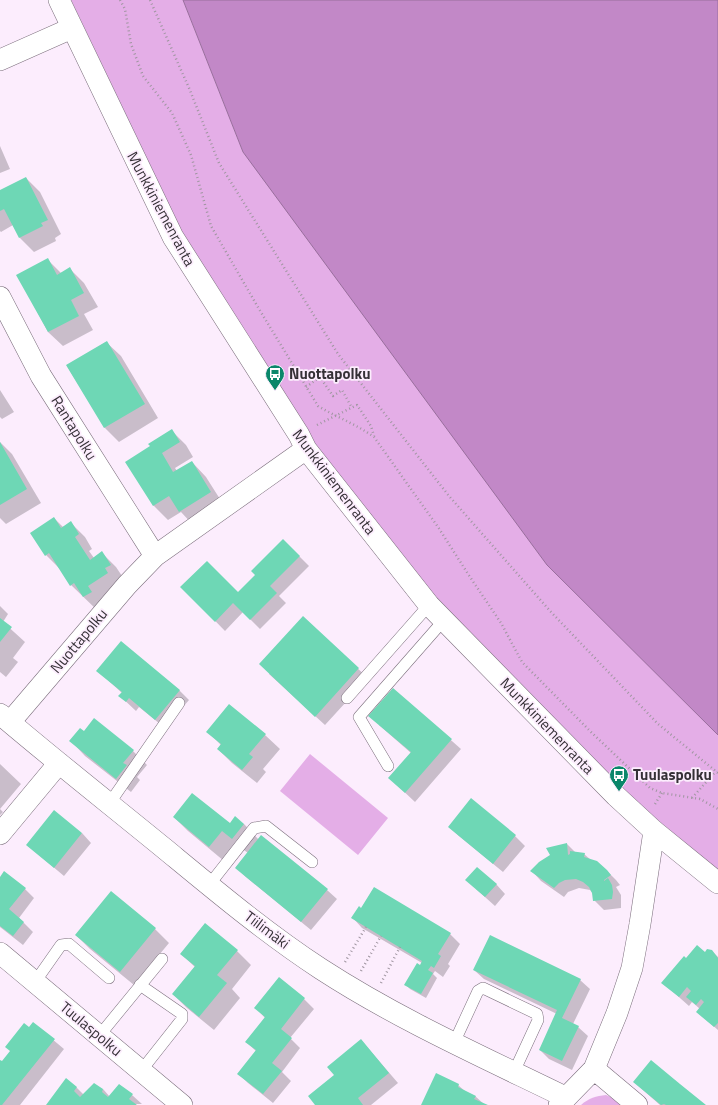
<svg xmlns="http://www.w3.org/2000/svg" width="718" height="1105" font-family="'Titillium Web',sans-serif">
<rect width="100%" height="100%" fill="#fcedfd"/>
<path fill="#e4aee7" d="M71,0h112l60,152 475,445v274l-97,-82 -171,-171 -135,-172 -133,-213z
M310,754l78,64 -30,37 -78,-64z
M606,1095l7,3 9,7h-41c8,-7 15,-9 25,-10z"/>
<path fill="#c288c7" stroke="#986e9c" d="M183,0h535v735l-171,-170 -304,-413z"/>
<path fill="#0003" d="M0,146l10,23 -10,4z
M26,178l14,14 21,42 -6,4 1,3 -22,11 -14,-14 -7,-13 -12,7 -1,-1v-40z
M48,260l13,13 9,-4 14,14 14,24 -14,7 9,16 -30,16 -15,-14 -30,-56z
M106,342l15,14 37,62 -39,24 -14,-14 -38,-62z
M0,390l14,22 -12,7 -2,-2z
M172,431l14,14 7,12 -18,11 2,3 15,-9 14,15 19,30 -31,19 -13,-14 -13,8 -14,-14 -27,-44 24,-15z
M0,442l12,12 29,49 -35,21 -6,-6z
M54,518l9,9 8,-4 14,14 7,12 -3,2 5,7 8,-5 14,14 8,12 -26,32 -27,-26 -11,-16 -14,-14z
M283,540l26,26 -30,30 7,7 -26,26 -17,-17 -18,19 -43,-44 56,7 19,-19z
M0,606l8,8 -5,8 22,20 -12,16 5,4 -12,15 -6,-5z
M303,618l65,60 -43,47 -56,-51z
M98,671l81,19 10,10 -24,28 -26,-21 -3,4 -16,-15 2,-3z
M393,689l68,60 -46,53 -16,-15 12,-34 -32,-28z
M94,720l39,31 14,14 -10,12 3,3 -9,12 -46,-36 -14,-15 13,-9z
M208,732l57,3 15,14 -17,20 3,3 -9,11 -25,-20 -14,-14 3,-4z
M0,764l21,20 -21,25 3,3 -3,3z
M471,800l44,36 10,10 -22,26 -44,-36 -10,-9z
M174,817l56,7h14l15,16 68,50 10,9 -26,31 -65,-53 -10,-10 12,-14 -11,-8 -13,16 -36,-30z
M82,833l9,10 -27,33 -37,-31z
M567,844l8,8 9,2 7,6 15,10 10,10 4,5 -4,2 5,8v13l-17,2 -10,-10 -1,-7 -3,-3 -11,-2 -11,4 -4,5 -23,-16 -9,-10z
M0,878l25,11 9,9 -15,20 14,14 -10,13 -23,-18z
M496,884l9,10 -10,12 -19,-17z
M374,888l76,46 10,10 -12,20 2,2 -7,11 -8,-6 -2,3 4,4 -11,20 -16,-9 -4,-4 16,-22 -60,-35 -9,-10 8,-9z
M205,925l32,26 14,14 -19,24 8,9 -26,32 -27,-22 -14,-14 22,-27 -14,-13z
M155,929l14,14 -35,42 -44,-36 -14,-14z
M712,951l6,6v73l-21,-18 3,-3 -8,-7 -3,4 -26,-23 24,-24z
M474,970l106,10 10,9 -17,35 5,3 10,9 -16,34 -23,-11 -9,-9 17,-36 -73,-35z
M279,979l25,20 10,10 -24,29 10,10 -18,24 9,9 -18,22 -25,-20 -9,-9 17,-23 -10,-9 19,-24 -9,-10z
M33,1023l31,26 -44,56h-20v-44l2,2z
M361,1040l37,43 -27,22h-54l18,-30z
M634,1082l70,23h-44z
M458,1085l8,7 9,4 10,9h-63z
M76,1087l8,8 19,-6 7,8 22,-2 10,9 -95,1z"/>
<path fill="#6ed7b5" d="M26,177l22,43 -7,3 2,3 -24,12 -15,-29 -4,2v-21z
M48,258l9,17 13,-8 14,26 -13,7 8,16 -31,16 -32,-57z
M107,341l38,63 -41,24 -38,-63z
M172,429l8,13 -18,11 11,19 19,-11 19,31 -32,20 -10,-16 -16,10 -28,-44 25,-16 -2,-2z
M0,442l27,47 -27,16z
M54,517l7,11 10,-7 8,13 -4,3 15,23 12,-9 9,14 -6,3 3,5 -20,13 4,6 -9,5 -9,-14 -4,3 -21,-33 -4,3 -15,-23z
M283,539l17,17 -30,30 7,7 -27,27 -17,-17 -18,19 -35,-35 27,-26 31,31 17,-17 -4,-4z
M303,616l56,52 -44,49 -56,-53z
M0,618l12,9 -12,15z
M121,641l59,49 -25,30 -26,-22 -3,4 -8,-6 4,-4 -26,-21z
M393,688l59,51 -47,54 -17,-15 23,-26 -43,-36z
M229,704l37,30 -17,20 4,3 -11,13 -25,-21 4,-5 -15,-12z
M94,718l40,32 -11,13 4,2 -11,14 -47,-38 11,-13 4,3z
M192,793l38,30 5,-7 9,8 -12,15 -10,-8 -13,16 -36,-30z
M471,798l45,37 -23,29 -45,-37z
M54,810l28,23 -28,35 -28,-23z
M261,835l67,54 -27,33 -66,-54z
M567,843l1,12 2,-1v-3l15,2 -1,4 13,4 10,9 4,5 -7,5v1l4,-3 4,7 1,7 -1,7 -19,2 -1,-8 -3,-6 -6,-5 -7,-3 -11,1 -6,3 -5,5 -24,-17 9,-9 11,-7 -4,-7z
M477,867l20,17 -12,13 -20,-17z
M4,871l22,17 -17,21 15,13 -11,14 -13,-10v-49z
M374,887l77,46 -13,21 3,2 -7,12 -3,-2 -3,4 5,3 -12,21 -17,-9 13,-22 3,2 2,-4 -71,-43 8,-12 2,2z
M111,891l45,37 -36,44 -45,-37z
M205,923l33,27 -21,25 10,8 -28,34 -27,-23 23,-28 -15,-12z
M490,935l91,44 -19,39 17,8 -17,35 -23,-11 18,-40 -84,-40z
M697,945l8,7 2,-3 5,1 6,8v65l-4,4 -18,-15 8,-10 -3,-3 -5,6 -10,-8 5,-6 -4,-4 -8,10 -18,-14 23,-27 2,2z
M279,977l26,21 -24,31 11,9 -20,25 10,8 -19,23 -26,-20 19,-24 -11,-8 20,-25 -11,-9z
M33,1022l22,17 -53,66h-2v-45l2,1 8,-10 -5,-4 19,-24 5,4z
M361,1039l28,34 -31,25 5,7h-48l-7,-9 26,-21 -7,-8z
M651,1060l29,24 26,21h-40l-2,-1 -3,1 -28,-23z
M436,1073l23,11 -1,3 18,9 -2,3 14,6h-67z
M66,1078l11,9 -3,4 6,6 14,-14 9,6 -1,3 6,5 11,-13 14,10 -4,5 8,6h-91z"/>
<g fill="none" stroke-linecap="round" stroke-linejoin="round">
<g stroke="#7b6e7c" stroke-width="12">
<path id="lane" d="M347,698l82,-93
M388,766l-29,-49 85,-97
M109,804l70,-101
M209,885l45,-57 12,-2 46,36
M35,982l26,-37 8,-1 40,34
M140,985l42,29v5l-41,52
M99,1036l63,-77
M454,1043l24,-52 5,-3 54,26 1,6 -24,52"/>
</g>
<g stroke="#7b6e7c" stroke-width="22">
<path id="street" d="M59,0l114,237 126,198 7,14 123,156 187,191 38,35 64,52
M0,60l72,-32
M0,297l41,79 114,180
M0,714c54,46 110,90 165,135 51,42 101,84 156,120 77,50 162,88 244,128
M10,722l117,-137 28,-29 151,-107
M0,834l59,-71
M0,953l182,152
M594,1069l43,36
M559,1105l35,-36 23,-56 15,-45 8,-44 14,-93"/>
</g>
<path stroke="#a096a1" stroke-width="2.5" stroke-dasharray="1 3" stroke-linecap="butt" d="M120,0l5,9 6,35 12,32 29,37 19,42 20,71 48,83 59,97c18,11 38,18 56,31l64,90 32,50 31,46 21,39 70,71 58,55 12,5 38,6 18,10
M150,0l39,88 30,75 119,191 111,142 102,116 107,112 60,49
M306,387l14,-10 13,19 9,-6 10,18
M317,425l40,-20 14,21 3,10
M692,798l24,-27
M655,804l7,-11
M345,962l21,-35
M361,971l20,-35
M381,983l19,-36"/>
<use href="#lane" stroke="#fff" stroke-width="11"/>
<use href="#street" stroke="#fff" stroke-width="21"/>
</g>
<defs>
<g id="bus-pin" transform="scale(1)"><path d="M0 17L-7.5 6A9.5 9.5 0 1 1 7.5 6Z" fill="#0a876a" stroke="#fcedfd"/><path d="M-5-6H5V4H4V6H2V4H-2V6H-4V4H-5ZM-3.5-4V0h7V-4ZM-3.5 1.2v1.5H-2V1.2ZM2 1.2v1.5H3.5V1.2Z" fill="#fff"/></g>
</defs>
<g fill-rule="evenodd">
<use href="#bus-pin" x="275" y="374"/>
<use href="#bus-pin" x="619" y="775"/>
</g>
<g text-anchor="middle" stroke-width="3.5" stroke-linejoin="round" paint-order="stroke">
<g font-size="15" fill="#353036" stroke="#fcedfd">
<text transform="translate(161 209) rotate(62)" y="5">Munkkiniemenranta</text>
<text transform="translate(74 428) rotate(58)" y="5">Rantapolku</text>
<text transform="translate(334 482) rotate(53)" y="5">Munkkiniemenranta</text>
<text transform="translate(79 641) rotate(-50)" y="5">Nuottapolku</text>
<text transform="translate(547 726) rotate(46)" y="5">Munkkiniemenranta</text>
<text transform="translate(267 930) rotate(37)" y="5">Tiilimäki</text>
<text transform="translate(91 1029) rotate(40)" y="5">Tuulaspolku</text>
</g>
<g font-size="15" font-weight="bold" fill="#353036" stroke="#fcedfd" text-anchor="start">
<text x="289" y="379">Nuottapolku</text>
<text x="633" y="780">Tuulaspolku</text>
</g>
</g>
</svg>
